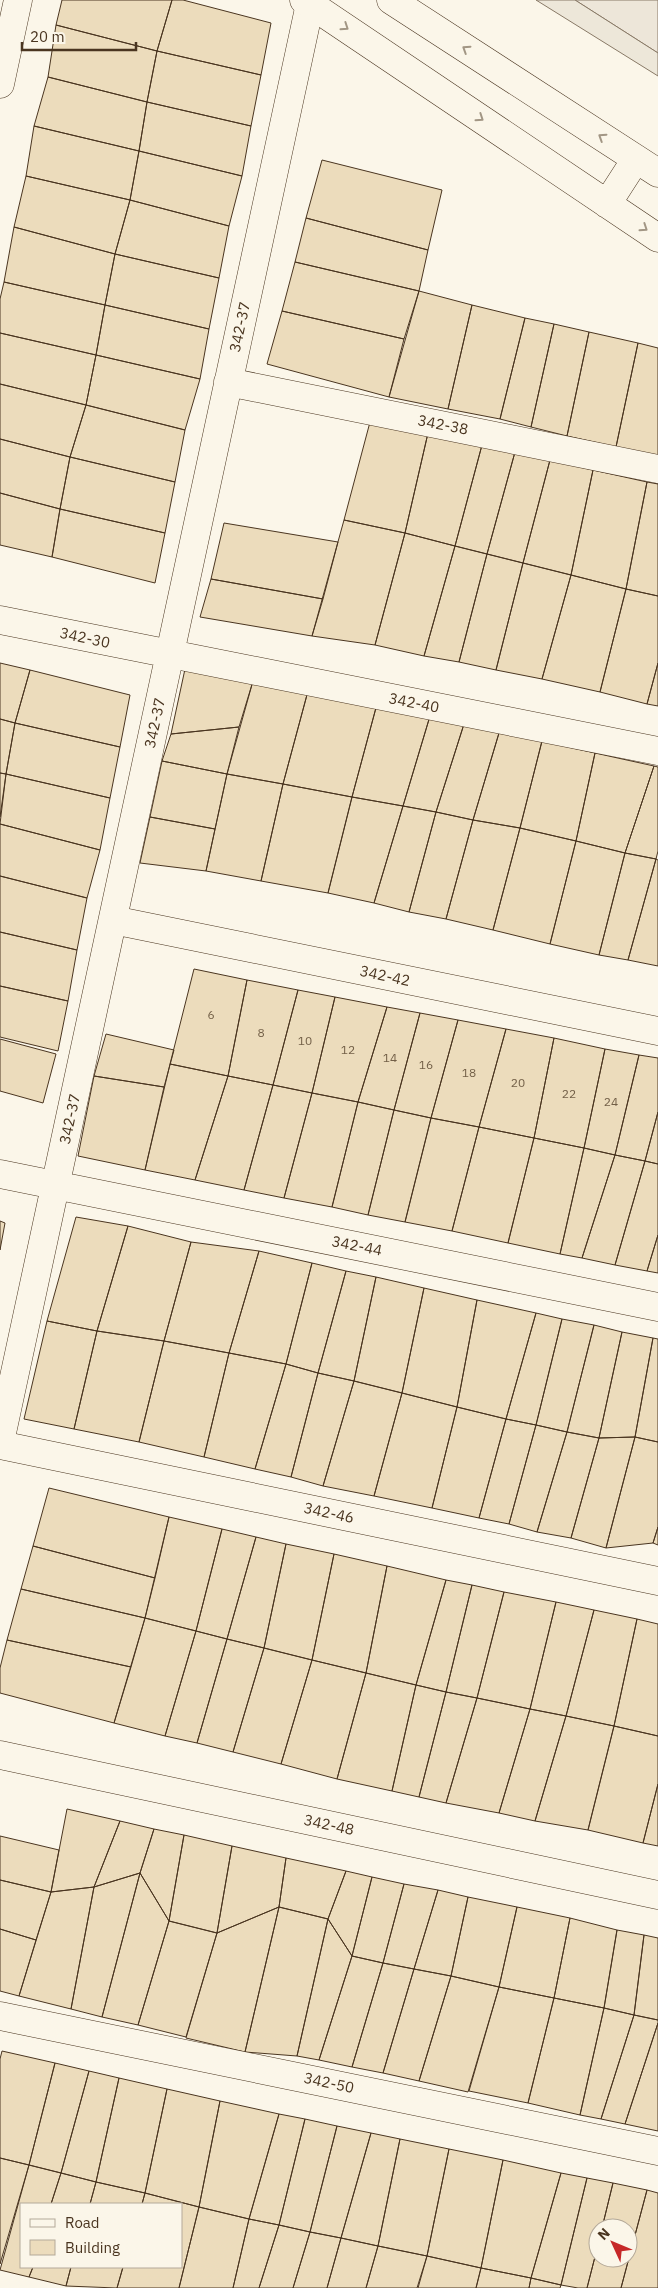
<svg xmlns="http://www.w3.org/2000/svg" width="658" height="2288" font-family="'IBM Plex Sans',sans-serif">
<rect width="100%" height="100%" fill="#fbf6e9"/>
<path fill="#ede6d9" stroke="#887966" d="M575,0h83v53z"/>
<path fill="#ede7d9" stroke="#887966" d="M536,0h39l83,53v23z"/>
<path fill="#ecdcbc" stroke="#4a3520" d="M62,0h110l-15,51 -101,-26z
M172,0h11l88,23 -10,52 -104,-24z
M56,25l101,26 -10,51 -99,-25z
M157,51l104,24 -10,51 -104,-24z
M48,77l99,25 -8,49 -105,-25z
M147,102l104,24 -9,50 -103,-25z
M34,126l105,25 -9,49 -104,-24z
M139,151l103,25 -13,50 -99,-26z
M322,160l120,30 -14,60 -122,-32z
M26,176l104,24 -15,54 -101,-27z
M130,200l99,26 -10,52 -104,-24z
M306,218l122,32 -9,41 -124,-29z
M14,227l101,27 -10,51 -101,-23z
M115,254l104,24 -10,51 -104,-24z
M295,262l124,29 -15,48 -122,-28z
M4,282l101,23 -9,50 -96,-22v-34z
M419,291l53,14 -24,104 -59,-12z
M105,305l104,24 -9,50 -104,-24z
M472,305l53,13 -25,101 -52,-10z
M282,311l122,28 -15,58 -122,-33z
M525,318l29,6 -23,103 -31,-8z
M554,324l35,8 -22,104 -36,-9z
M589,332l49,11 -22,104 -49,-11z
M0,333l96,22 -10,50 -86,-21z
M638,343l20,5v109l-42,-10z
M96,355l104,24 -15,51 -99,-25z
M0,384l86,21 -16,52 -70,-18z
M86,405l99,25 -10,52 -105,-25z
M370,422l58,11 -23,100 -61,-13z
M428,433l54,12 -27,101 -50,-13z
M0,439l70,18 -10,52 -60,-16z
M482,445l33,7 -28,102 -32,-8z
M515,452l35,8 -27,103 -36,-9z
M70,457l105,25 -10,51 -105,-24z
M550,460l43,10 -22,105 -48,-12z
M593,470l54,12 -21,107 -55,-14z
M647,482l11,2v112l-32,-7z
M0,493l60,16 -8,48 -52,-12z
M60,509l105,24 -10,50 -103,-26z
M344,520l61,13 -30,112 -63,-9z
M224,523l114,19 -15,57 -112,-20z
M405,533l50,13 -31,110 -49,-11z
M455,546l32,8 -28,108 -35,-6z
M487,554l36,9 -27,107 -37,-8z
M523,563l48,12 -29,104 -46,-9z
M571,575l55,14 -26,103 -58,-13z
M211,579l112,20 -11,37 -112,-19z
M626,589l32,7v67l-11,41 -47,-12z
M0,663l30,7 -15,53 -15,-4z
M658,663v43l-11,-2z
M185,669l68,12 -14,46 -68,7z
M30,670l100,25 -10,52 -105,-24z
M253,681l55,10 -25,93 -56,-10z
M308,691l69,13 -25,93 -69,-13z
M377,704l53,12 -27,90 -51,-9z
M430,716l34,8 -28,88 -33,-6z
M0,719l15,4 -9,51 -6,-1z
M15,723l105,24 -10,51 -104,-24z
M464,724l35,9 -26,87 -37,-8z
M239,727l-12,47 -65,-13 9,-27z
M499,733l43,8 -22,87 -47,-8z
M542,741l53,12 -19,88 -56,-13z
M595,753l59,13 -29,87 -49,-12z
M162,761l65,13 -12,55 -65,-12z
M654,766l4,1v84l-2,8 -31,-6z
M0,773l6,1 -6,43z
M6,774l104,24 -10,52 -100,-26z
M227,774l56,10 -22,97 -55,-10z
M283,784l69,13 -24,96 -67,-12z
M352,797l51,9 -29,97 -46,-10z
M403,806l33,6 -27,100 -35,-9z
M436,812l37,8 -27,99 -37,-7z
M150,817l65,12 -9,42 -66,-8z
M473,820l47,8 -27,102 -47,-11z
M0,824l100,26 -13,48 -87,-22z
M520,828l56,13 -26,103 -57,-14z
M576,841l49,12 -26,102 -49,-11z
M625,853l31,6 -28,101 -29,-5z
M656,859l2,1v106l-30,-6z
M0,876l87,22 -10,52 -77,-18z
M0,932l77,18 -9,51 -68,-15z
M194,969l53,11 -19,96 -58,-12z
M247,980l51,10 -25,95 -45,-9z
M0,986l68,15 -10,50 -58,-14z
M298,990l37,7 -23,96 -39,-8z
M335,997l52,10 -29,95 -46,-9z
M387,1007l33,6 -26,97 -36,-8z
M420,1013l38,7 -27,98 -37,-8z
M458,1020l48,9 -27,98 -48,-9z
M506,1029l48,9 -20,100 -55,-11z
M106,1034l68,16 -10,37 -70,-11z
M554,1038l51,11 -21,99 -50,-10z
M0,1039l56,15 -13,49 -43,-12z
M605,1049l34,6 -24,100 -31,-7z
M639,1055l19,3v54l-13,49 -30,-6z
M170,1064l58,12 -33,104 -50,-10z
M94,1076l70,11 -19,83 -67,-14z
M228,1076l45,9 -29,105 -49,-10z
M273,1085l39,8 -28,105 -40,-8z
M312,1093l46,9 -26,105 -48,-9z
M358,1102l36,8 -26,105 -36,-8z
M394,1110l37,8 -26,104 -37,-7z
M658,1112v52l-13,-3z
M431,1118l48,9 -27,104 -47,-9z
M479,1127l55,11 -26,105 -56,-12z
M534,1138l50,10 -24,106 -52,-11z
M584,1148l31,7 -33,103 -22,-4z
M615,1155l30,6 -30,104 -33,-7z
M645,1161l13,3v71l-11,36 -32,-6z
M76,1217l52,9 -31,105 -50,-10z
M0,1221l5,2 -5,27z
M128,1226l63,16 -27,99 -67,-10z
M658,1235v38l-11,-2z
M191,1242l68,9 -30,102 -65,-12z
M259,1251l53,12 -26,101 -57,-11z
M312,1263l34,8 -28,102 -32,-9z
M346,1271l30,6 -22,104 -36,-8z
M376,1277l48,11 -22,105 -48,-12z
M424,1288l53,12 -20,107 -55,-14z
M477,1300l59,13 -30,106 -49,-12z
M536,1313l26,6 -26,106 -30,-6z
M562,1319l32,6 -27,107 -31,-7z
M47,1321l50,10 -23,98 -50,-10z
M594,1325l28,7 -23,106 -32,-6z
M97,1331l67,10 -25,101 -65,-13z
M622,1332l31,6 -18,99 -36,1z
M653,1338l5,1v103l-23,-5z
M164,1341l65,12 -25,104 -65,-15z
M229,1353l57,11 -31,105 -51,-12z
M286,1364l32,9 -27,104 -36,-8z
M318,1373l36,8 -31,105 -32,-9z
M354,1381l48,12 -28,103 -51,-10z
M402,1393l55,14 -25,101 -58,-12z
M457,1407l49,12 -27,99 -47,-10z
M506,1419l30,6 -27,99 -30,-6z
M536,1425l31,7 -30,100 -28,-8z
M567,1432l32,6 -28,100 -34,-6z
M635,1437l23,5v85l-5,16 -47,5z
M635,1437l-29,111 -35,-10 28,-100z
M49,1488l120,29 -14,61 -122,-32z
M169,1517l53,12 -26,102 -51,-13z
M658,1527v18l-5,-2z
M222,1529l34,8 -29,102 -31,-8z
M256,1537l30,7 -22,104 -37,-9z
M286,1544l48,10 -22,106 -48,-12z
M33,1546l122,32 -10,40 -124,-29z
M334,1554l53,12 -21,107 -54,-13z
M387,1566l59,14 -30,105 -50,-12z
M446,1580l26,5 -26,107 -30,-7z
M472,1585l32,7 -27,106 -31,-6z
M21,1589l124,29 -14,49 -124,-27z
M504,1592l52,10 -26,107 -53,-11z
M556,1602l38,8 -28,106 -36,-7z
M594,1610l43,9 -23,107 -48,-10z
M145,1618l51,13 -31,105 -51,-13z
M637,1619l21,5v112l-44,-10z
M196,1631l31,8 -30,104 -32,-7z
M227,1639l37,9 -31,104 -36,-9z
M7,1640l124,27 -17,56 -114,-30v-25z
M264,1648l48,12 -31,104 -48,-12z
M312,1660l54,13 -29,106 -56,-15z
M366,1673l50,12 -24,106 -55,-12z
M416,1685l30,7 -27,105 -27,-6z
M446,1692l31,6 -31,105 -27,-6z
M477,1698l53,11 -31,104 -53,-10z
M530,1709l36,7 -31,105 -36,-8z
M566,1716l48,10 -26,104 -53,-9z
M614,1726l44,10v48l-15,59 -55,-13z
M658,1784v62l-15,-3z
M67,1809l53,12 -26,66 -43,5z
M120,1821l34,8 -14,44 -46,14z
M154,1829l30,6 -15,86 -29,-48z
M184,1835l48,11 -15,87 -48,-12z
M0,1836l59,14 -8,42 -51,-12z
M232,1846l54,12 -7,49 -62,26z
M286,1858l60,13 -18,48 -49,-12z
M346,1871l26,6 -20,79 -24,-37z
M140,1873l29,48 -31,104 -36,-8z
M140,1873l-38,144 -31,-8 23,-122z
M372,1877l32,7 -21,79 -31,-7z
M0,1880l51,12 -15,48 -36,-11z
M404,1884l34,6 -24,79 -31,-6z
M94,1887l-23,122 -52,-13 32,-104z
M438,1890l30,7 -17,79 -37,-7z
M468,1897l49,10 -18,80 -48,-11z
M279,1907l49,12 -31,137 -52,-4z
M279,1907l-34,145 -59,-14 31,-105z
M517,1907l53,11 -16,80 -55,-11z
M570,1918l47,12 -13,78 -50,-10z
M328,1919l24,37 -33,104 -22,-4z
M169,1921l48,12 -31,104 -48,-12z
M0,1929l36,11 -17,56 -19,-5z
M617,1930l27,5 -10,80 -30,-7z
M644,1935l14,3v82l-24,-5z
M352,1956l31,7 -31,104 -33,-7z
M383,1963l31,6 -31,104 -31,-6z
M414,1969l37,7 -32,105 -36,-8z
M451,1976l48,11 -31,105 -49,-11z
M499,1987l55,11 -26,105 -59,-12z
M554,1998l50,10 -24,107 -52,-12z
M604,2008l30,7 -33,104 -21,-4z
M634,2015l24,5v3l-33,101 -24,-5z
M658,2023v108l-33,-7z
M2,2051l53,12 -26,102 -29,-7v-99z
M55,2063l34,8 -28,102 -32,-8z
M89,2071l30,7 -23,104 -35,-9z
M119,2078l48,11 -22,104 -49,-11z
M167,2089l53,12 -21,106 -54,-14z
M220,2101l59,13 -30,105 -50,-12z
M279,2114l26,5 -26,106 -30,-6z
M305,2119l32,7 -27,106 -31,-7z
M337,2126l34,7 -30,105 -31,-6z
M371,2133l29,6 -22,107 -37,-8z
M400,2139l49,10 -22,107 -49,-10z
M449,2149l54,11 -22,108 -54,-12z
M0,2158l29,7 -29,99z
M503,2160l58,13 -30,105 -50,-10z
M29,2165l32,8 -10,31h-30v63h12l-4,10 -29,-7z
M61,2173l35,9 -6,22h-39z
M561,2173l26,5 -26,107 -30,-7z
M587,2178l26,5 -11,45h-4v17l-11,43h-9l-17,-3z
M96,2182l49,11 -3,11h-52z
M613,2183l34,7 -26,98h-34l11,-43v13h30v-30h-26z
M647,2190l11,3v95h-37z
M145,2193l54,14 -20,81h-62l6,-21h58v-63h-39z
M199,2207l50,12 -16,69h-54z
M249,2219l30,6 -20,63h-26z
M279,2225l31,7 -17,56h-34z
M310,2232l31,6 -14,50h-34z
M341,2238l37,8 -12,42h-39z
M378,2246l49,10 -10,32h-51z
M427,2256l54,12 -5,20h-58z
M33,2267h38l-5,19 -37,-9z
M71,2267h52l-6,21 -51,-2z
M481,2268l50,10 -2,10h-53z
M531,2278l30,7 -1,3h-31z"/>
<g fill="none" stroke-linecap="round" stroke-linejoin="round">
<g stroke="#4a3520" stroke-width="29">
<path id="street" d="M0,84l18,-84
M228,382l430,87
M0,620l658,131
M113,920l545,111
M0,1174l658,133
M0,1442l310,-1438
M0,1445l658,136
M0,1755l658,140
M0,2016l658,135"/>
</g>
<g stroke="#4a3520" stroke-width="29">
<path id="secondary" d="M304,0l354,238
M391,0l267,173
M607,204l29,-45"/>
</g>
<use href="#street" stroke="#fbf6e9" stroke-width="28"/>
<use href="#secondary" stroke="#fbf6e9" stroke-width="28"/>
</g>
<defs><path id="oneway-chevron" d="M-2-3.5L2.5 0L-2 3.5" fill="none" stroke-width="1.6" stroke-linecap="round" stroke-linejoin="round" transform="scale(1.25)"/></defs>
<g stroke="#a29684">
<use href="#oneway-chevron" transform="translate(345 27) rotate(34)"/>
<use href="#oneway-chevron" transform="translate(466 49) rotate(-147)"/>
<use href="#oneway-chevron" transform="translate(480 118) rotate(34)"/>
<use href="#oneway-chevron" transform="translate(602 137) rotate(-147)"/>
<use href="#oneway-chevron" transform="translate(644 228) rotate(34)"/>
</g>
<g text-anchor="middle" stroke-width="4" stroke-linejoin="round" paint-order="stroke">
<g font-size="12" fill="#725f47">
<text x="211" y="1019">6</text>
<text x="261" y="1037">8</text>
<text x="305" y="1045">10</text>
<text x="348" y="1054">12</text>
<text x="390" y="1062">14</text>
<text x="426" y="1069">16</text>
<text x="469" y="1077">18</text>
<text x="518" y="1087">20</text>
<text x="569" y="1098">22</text>
<text x="611" y="1106">24</text>
</g>
<g font-size="15" fill="#4a3520" stroke="#fbf6e9">
<text transform="translate(240 327) rotate(-78)" y="5">342-37</text>
<text transform="translate(443 425) rotate(11)" y="5">342-38</text>
<text transform="translate(85 638) rotate(12)" y="5">342-30</text>
<text transform="translate(414 703) rotate(11)" y="5">342-40</text>
<text transform="translate(155 723) rotate(-78)" y="5">342-37</text>
<text transform="translate(385 976) rotate(12)" y="5">342-42</text>
<text transform="translate(70 1119) rotate(-78)" y="5">342-37</text>
<text transform="translate(357 1246) rotate(11)" y="5">342-44</text>
<text transform="translate(329 1513) rotate(12)" y="5">342-46</text>
<text transform="translate(329 1825) rotate(12)" y="5">342-48</text>
<text transform="translate(329 2083) rotate(12)" y="5">342-50</text>
</g>
</g>
<rect x="20" y="2203" width="162" height="65" fill="#fbf6e9" stroke="#b4a999"/>
<rect x="30" y="2219" width="25" height="8" fill="#fbf6e9" stroke="#b4a999"/>
<text x="65" y="2228" font-size="15" fill="#4a3520">Road</text>
<rect x="30" y="2240" width="25" height="15" fill="#ecdcbc" stroke="#b4a999"/>
<text x="65" y="2253" font-size="15" fill="#4a3520">Building</text>
<g transform="translate(613 2243) rotate(314)"><circle r="24" fill="#fbf6e9" stroke="#b4a999"/>
<path d="M0-4L9 19L0 12L-9 19Z" fill="#c62828"/>
<text y="-8" font-size="14" font-weight="bold" text-anchor="middle" fill="#4a3520">N</text>
</g>
<path d="M22 42v8h114v-8" fill="none" stroke="#4a3520" stroke-width="2.5"/>
<text x="30" y="42" font-size="15" fill="#4a3520" stroke="#fbf6e9" stroke-width="4" paint-order="stroke">20 m</text>
</svg>
